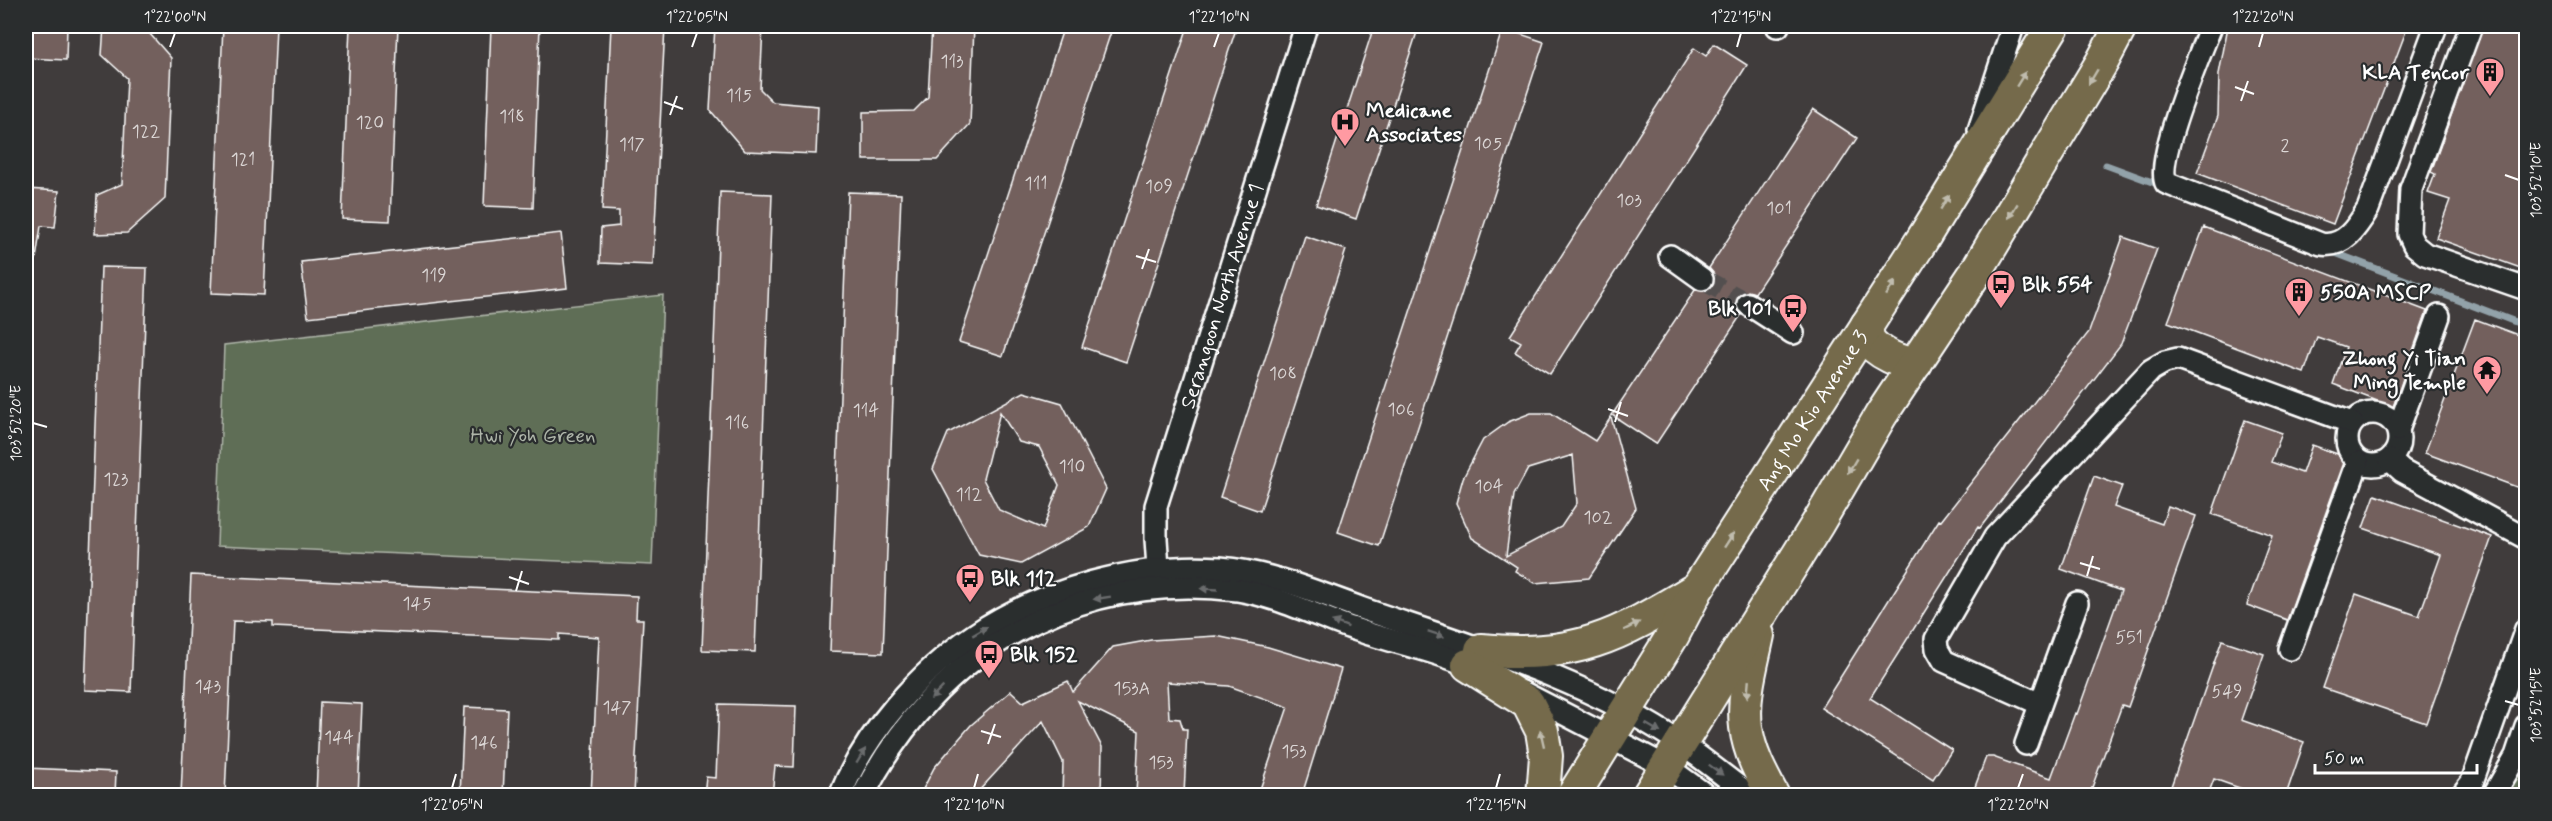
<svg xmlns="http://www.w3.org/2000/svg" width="2552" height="821" font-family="Mynerve,sans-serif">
<rect width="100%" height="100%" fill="#403c3c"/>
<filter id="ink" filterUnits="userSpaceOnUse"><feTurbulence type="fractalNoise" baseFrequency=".0167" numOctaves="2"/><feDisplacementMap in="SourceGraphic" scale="12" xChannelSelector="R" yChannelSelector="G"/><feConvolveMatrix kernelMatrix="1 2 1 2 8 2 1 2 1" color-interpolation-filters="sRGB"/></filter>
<g filter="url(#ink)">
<path fill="#5f6e56" stroke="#afb6aa" stroke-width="1.5" d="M663,295l-11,270 -435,-19 7,-201z
M2526,740v55l-37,1z"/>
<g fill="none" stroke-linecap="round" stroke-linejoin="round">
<path stroke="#92a2a9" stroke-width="7" d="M2106,165l57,21
M2330,251l196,75"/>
</g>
<path fill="#73605d" stroke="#fff" stroke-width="1.5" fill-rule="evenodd" d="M26,26l41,1 -1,33 -40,-2z
M104,26h39l28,32 -6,141 -38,34 -32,1 2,-39 25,-11 5,-106 -25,-23z
M223,26h53l-12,269 -53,-2z
M350,26h48l-8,195 -48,-2z
M491,26h49l-7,182 -49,-2z
M611,26h54l-12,239 -53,-2 1,-35 18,-2v-15l-17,-1z
M715,26h48l-3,63 13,13 45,4 -2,48 -71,-3 -35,-41z
M932,26h42l-4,98 -33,36h-74v-48l51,-1 14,-14z
M1064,26h49l-110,330 -44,-14z
M1188,26h49l-111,336 -44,-15z
M1374,26h45l-63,193 -40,-14z
M2228,26h180l-75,198 -136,-51 21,-57 1,-42z
M2483,26h43v244l-90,-32 14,-38 -22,-7 7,-19 -4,-2z
M1503,28l41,14 -165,504 -41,-14z
M1714,44l33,21 -197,309 -35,-22 6,-10 -11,-6 184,-288 12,8z
M1813,109l44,29 -102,155 -7,-2 -10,6 -3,7 6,11 -85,129 -44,-29 83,-125 12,1 6,-5 1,-12 -5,-6z
M26,189l33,2 -4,36 -14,-1 -5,33 -10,-1z
M720,192l52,2 -17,458 -53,-2z
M848,192l53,2 -18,459 -53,-2z
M2204,227l223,84 -34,96 -60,-23 13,-37 -29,-10 -13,36 -136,-51z
M561,233l6,55 -259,29 -7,-55z
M1305,236l41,14 -86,261 -40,-14z
M2123,237l34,12 -36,95 -141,184 -2,-1 -108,171 82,52 -19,29 -112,-71 118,-188 2,1 148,-189z
M101,267l46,1 -16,424 -46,-2z
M2475,319l51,19v139l-4,12 -97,-36z
M1024,392l38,11 44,86 -17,38 -68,37 -42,-9 -46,-86 15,-36zM1000,412l19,30 20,5 20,38 -16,44 -44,-19 -16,-31z
M1531,413h20l44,28 16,-24 25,91 -47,70 -54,5 -20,-12 2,-4 -45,-29 -16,-35 7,-25 20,-38 25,-18zM1573,455l4,48 -16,24 -55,29 8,-61 14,-26z
M2245,420l37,13 -11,29 31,11 10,-28 34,12 -59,163 -40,-15 25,-70 -60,-21z
M2094,476l28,10 -8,21 48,17 6,-18 28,10 -68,191 -6,-2 -32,88 2,2h-120l14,-38h7l58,21 24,-65 2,1 44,-123 -60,-22z
M2375,495l117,42 -66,186 -103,-35 33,-94 63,22 22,-61 -78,-27z
M191,575l446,21 -1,23h7l-9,176h-43l8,-158 -40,-3v6l-286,-13v-5l-40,-1 -8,174h-44z
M1216,636l52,11 73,22 -39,126h-44l30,-88 -59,-21 -62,-4 2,36 11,1 3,10h4l-3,66h-48l3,-64 -61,-30 24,46 -1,48h-39l1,-33 -20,-41 -68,74h-55l14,-27 37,-43 40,-34 12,11 45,-21 5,11 40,-45 38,-7z
M2222,640l42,14 -23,66 63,22 -18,53h-40l2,-4 -34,-12 -6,16h-40z
M320,702l42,2 -4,91h-42z
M719,704l77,2 -2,61 -19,-1 -3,29h-68l2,-18 10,1z
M464,707l43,2 -4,86h-43z
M26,768l90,4 -1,23h-89z"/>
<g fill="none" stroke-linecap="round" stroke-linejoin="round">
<path stroke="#535050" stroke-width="21" stroke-dasharray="21 10" stroke-linecap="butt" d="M1702,279l46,25"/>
<g stroke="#fff" stroke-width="26">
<g id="minor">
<path d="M1777,26h1"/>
<path d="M2211,26c-11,28 -56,134 -45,157l155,61c23,4 36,-17 47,-35l68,-183"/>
<path d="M2471,26l-60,163 -2,45 5,11 11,9 101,35"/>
<path d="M1979,130l34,-104"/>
<path d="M1670,256l32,23"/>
<path d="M1748,304l45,29"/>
<circle cx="2373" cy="439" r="26"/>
<path d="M2398,430l41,-114"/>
<path d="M2390,460l12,11 124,67"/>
<path id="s1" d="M1159,582l-3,-43v-33l150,-480"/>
<path d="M2290,649l68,-187"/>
<path d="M1522,692l145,75 40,29"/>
<path d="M2040,704l-96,-43 -7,-12 -1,-10 59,-102 156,-167 14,-8 13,-3 174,64"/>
<path d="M2026,744l51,-141"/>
<path d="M840,796c24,-62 80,-125 134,-161 66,-45 166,-73 246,-67 52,4 103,27 152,44 103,35 220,70 311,133 23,16 45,34 68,51"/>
<path d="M863,796c73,-145 212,-226 375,-206 36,5 81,27 116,39 40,14 86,22 124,41"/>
<path d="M2461,796l11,-14 54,-153"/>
<path d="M2493,796l23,-40 10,-30"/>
</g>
</g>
<g stroke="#fff" stroke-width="36">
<g id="highway">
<path d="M1867,325c0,4 0,11 2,15 6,11 35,26 47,23"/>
<path d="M1758,635c-6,29 -16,62 -12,92 3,25 15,47 27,69"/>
<path d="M1481,650c96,9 135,-13 215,-61"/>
<path d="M1468,665l60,38 14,28 4,25 -3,40"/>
<path id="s2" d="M1573,796l100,-161 24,-46 225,-349 131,-214"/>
<path d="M1648,796l170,-273 63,-108 93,-140 128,-213 19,-36"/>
</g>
</g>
<use href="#minor" stroke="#2a2d2e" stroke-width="21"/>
<use href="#highway" stroke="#746b4b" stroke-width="32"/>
</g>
<defs><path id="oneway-solid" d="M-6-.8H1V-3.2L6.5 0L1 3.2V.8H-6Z" transform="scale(1.5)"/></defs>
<g fill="#c0bcae">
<use href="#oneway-solid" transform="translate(2093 77) rotate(121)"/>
<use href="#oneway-solid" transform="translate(2021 79) rotate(-58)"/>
<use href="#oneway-solid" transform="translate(1945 202) rotate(-59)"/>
<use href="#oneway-solid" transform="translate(2013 211) rotate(121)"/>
<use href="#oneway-solid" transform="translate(1891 288) rotate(-57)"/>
<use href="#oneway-solid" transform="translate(1852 466) rotate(121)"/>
<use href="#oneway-solid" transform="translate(1729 540) rotate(-57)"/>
<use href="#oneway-solid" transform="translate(1632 626) rotate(-27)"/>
<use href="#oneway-solid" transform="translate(1748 689) rotate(95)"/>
<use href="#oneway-solid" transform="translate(1542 738) rotate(-103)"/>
</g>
<g fill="#6a6c6d">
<use href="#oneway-solid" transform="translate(1209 589) rotate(-177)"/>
<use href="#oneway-solid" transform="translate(1102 598) rotate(171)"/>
<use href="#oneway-solid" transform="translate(1340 624) rotate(-160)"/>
<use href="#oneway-solid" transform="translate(980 631) rotate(-31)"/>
<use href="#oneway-solid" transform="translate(1436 634) rotate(19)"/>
<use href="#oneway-solid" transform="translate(937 693) rotate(135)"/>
<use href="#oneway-solid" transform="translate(1653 728) rotate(30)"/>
<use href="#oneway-solid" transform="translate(861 756) rotate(-59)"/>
<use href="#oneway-solid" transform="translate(1716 770) rotate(37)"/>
</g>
</g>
<path fill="none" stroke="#fff" stroke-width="2" d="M170,47l5,-14M692,47l5,-14M1214,47l5,-14M1737,47l4,-14M2259,47l4,-14M2235,87l19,7M2241,101l7,-20M664,102l19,7M670,115l7,-19M2505,175l14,5M1136,256l20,6M1142,269l7,-20M1608,409l20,7M1615,422l6,-20M33,423l14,4M2080,563l20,6M2087,576l6,-20M509,577l20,7M516,591l6,-20M2505,701l14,4M981,731l20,6M988,744l7,-20M452,788l4,-14M974,788l4,-14M1496,788l4,-14M2018,788l5,-14"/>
<defs>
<g id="building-pin" transform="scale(1.5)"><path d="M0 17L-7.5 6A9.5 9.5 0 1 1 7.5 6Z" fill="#ff9aa2" stroke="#2a2d2e"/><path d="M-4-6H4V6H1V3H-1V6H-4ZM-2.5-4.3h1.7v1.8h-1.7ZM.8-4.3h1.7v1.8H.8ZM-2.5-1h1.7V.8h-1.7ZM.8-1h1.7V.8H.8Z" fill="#111"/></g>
<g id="hospital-pin" transform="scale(1.5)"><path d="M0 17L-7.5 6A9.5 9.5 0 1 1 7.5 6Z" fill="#ff9aa2" stroke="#2a2d2e"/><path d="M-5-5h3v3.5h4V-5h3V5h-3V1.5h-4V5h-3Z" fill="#111"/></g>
<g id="bus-pin" transform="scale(1.5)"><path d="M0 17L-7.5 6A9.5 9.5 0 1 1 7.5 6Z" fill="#ff9aa2" stroke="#2a2d2e"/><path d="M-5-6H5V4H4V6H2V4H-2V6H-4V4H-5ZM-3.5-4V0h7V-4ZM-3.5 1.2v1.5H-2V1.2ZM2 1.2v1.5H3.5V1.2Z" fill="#111"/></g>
<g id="temple-pin" transform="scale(1.5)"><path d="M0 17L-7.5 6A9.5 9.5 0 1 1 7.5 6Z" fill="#ff9aa2" stroke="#2a2d2e"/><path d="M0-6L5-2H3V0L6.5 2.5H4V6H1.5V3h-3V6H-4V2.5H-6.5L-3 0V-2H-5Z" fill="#111"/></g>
</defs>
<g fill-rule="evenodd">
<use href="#building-pin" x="2490" y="72"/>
<use href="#hospital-pin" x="1345" y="122"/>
<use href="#bus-pin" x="2001" y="284"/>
<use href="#building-pin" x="2299" y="292"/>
<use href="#bus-pin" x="1793" y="308"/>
<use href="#temple-pin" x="2487" y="370"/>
<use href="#bus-pin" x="970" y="578"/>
<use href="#bus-pin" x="989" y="654"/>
</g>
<g text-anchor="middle" stroke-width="4.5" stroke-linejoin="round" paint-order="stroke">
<g font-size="18" fill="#dcd7d6">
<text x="952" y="67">113</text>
<text x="739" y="101">115</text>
<text x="512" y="122">118</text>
<text x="370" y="128">120</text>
<text x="146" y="137">122</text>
<text x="1488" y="149">105</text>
<text x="632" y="150">117</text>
<text x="2285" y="151">2</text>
<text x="243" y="165">121</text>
<text x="1036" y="189">111</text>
<text x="1159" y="192">109</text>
<text x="1629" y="206">103</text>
<text x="1779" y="214">101</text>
<text x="434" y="281">119</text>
<text x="1283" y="379">108</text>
<text x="1401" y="415">106</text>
<text x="866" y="416">114</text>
<text x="737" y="428">116</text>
<text x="1072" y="472">110</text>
<text x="116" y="485">123</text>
<text x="1489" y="492">104</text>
<text x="969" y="500">112</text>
<text x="1598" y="523">102</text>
<text x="417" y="609">145</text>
<text x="2129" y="643">551</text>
<text x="208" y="692">143</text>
<text x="1132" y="694">153A</text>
<text x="2227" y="697">549</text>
<text x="617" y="713">147</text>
<text x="339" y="743">144</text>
<text x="484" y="748">146</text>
<text x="1294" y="757">153</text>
<text x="1161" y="768">153</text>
</g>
<g font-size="21" font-weight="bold" fill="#fff" stroke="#2a2d2e" text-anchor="start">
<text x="2469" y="79" text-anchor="end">KLA Tencor</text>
<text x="1366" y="117">Medicane<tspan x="1366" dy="24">Associates</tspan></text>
<text x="2022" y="291">Blk 554</text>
<text x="2320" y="299">550A MSCP</text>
<text x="1772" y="315" text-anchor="end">Blk 101</text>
<text x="2466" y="365" text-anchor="end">Zhong Yi Tian<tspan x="2466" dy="24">Ming Temple</tspan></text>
<text x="991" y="585">Blk 112</text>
<text x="1010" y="661">Blk 152</text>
</g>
<g font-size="21" fill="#fff" stroke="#2a2d2e">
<text dy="7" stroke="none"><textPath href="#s1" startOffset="296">Serangoon North Avenue 1</textPath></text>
<text dy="7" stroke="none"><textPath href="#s2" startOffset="454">Ang Mo Kio Avenue 3</textPath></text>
</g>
<g font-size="21" fill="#afb6aa" stroke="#2a2d2e">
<text x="533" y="442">Hwi Yoh Green</text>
</g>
</g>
<rect width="2552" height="821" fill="none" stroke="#2a2d2e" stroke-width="66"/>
<path d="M2315 764v9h162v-9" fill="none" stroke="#ffffff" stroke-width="3"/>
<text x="2324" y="764" font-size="18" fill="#ffffff" stroke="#2a2d2e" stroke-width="4.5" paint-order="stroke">50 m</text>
<rect x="33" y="33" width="2486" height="755" fill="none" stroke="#fff" stroke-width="2"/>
<g font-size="15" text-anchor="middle" fill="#fff">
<text x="175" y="22">1°22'00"N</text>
<text x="697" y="22">1°22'05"N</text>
<text x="1219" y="22">1°22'10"N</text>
<text x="1741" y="22">1°22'15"N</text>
<text x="2263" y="22">1°22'20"N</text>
<text transform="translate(2536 180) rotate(-90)" y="5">103°52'10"E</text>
<text transform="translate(16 423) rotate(-90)" y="5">103°52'20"E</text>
<text transform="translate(2536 705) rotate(-90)" y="5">103°52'15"E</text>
<text x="452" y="810">1°22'05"N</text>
<text x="974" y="810">1°22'10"N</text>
<text x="1496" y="810">1°22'15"N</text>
<text x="2018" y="810">1°22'20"N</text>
</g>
</svg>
